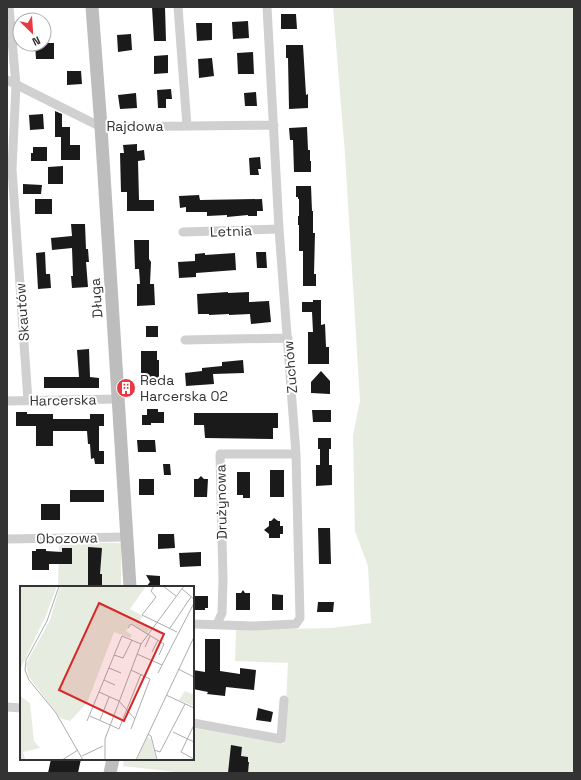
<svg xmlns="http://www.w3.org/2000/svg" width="581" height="780" font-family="'Space Grotesk',sans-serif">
<rect width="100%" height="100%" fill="#fff"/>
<path fill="#e6ecdf" d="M333,7h241v766h-389l-62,-7 1,-7h69v-31l91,16 4,-81 -53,-2 1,-31 96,-2 39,-5 -3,-57 -13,-35 -2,-96 7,-34 -15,-247z
M59,542l62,1v44h-63z"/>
<path fill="#1a1a1a" d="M152,7h13l1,34h-12z
M281,14h15l1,15h-16z
M248,21l1,17 -16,1 -1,-17z
M196,23h16v17l-15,1z
M131,34l1,16 -14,2 -1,-17z
M44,43h10v16h-18l-1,-15z
M286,45h17l3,50 2,-1v14l-19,1 -1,-51h-2z
M253,52l1,22h-16l-1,-21z
M168,55v18l-14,1v-18z
M212,58l2,18 -15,2 -1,-19z
M67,71h14l1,13 -15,1z
M171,89l1,10h-6v9h-8l-1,-18z
M256,92l1,14h-12l-1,-13z
M136,93l1,15 -17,1 -2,-14z
M55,111l7,3v13h8v18h10v15h-19v-23h-6z
M43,114l1,15 -14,1 -1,-15z
M307,127l1,23h2v11h1v11h-17l-1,-32h-3l-1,-12z
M137,144v7l7,-1 1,10 -7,1 1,39h15v11h-27v-19h-6l-1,-39h4l-1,-8z
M33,147h14v14h-16v-8h2z
M260,157l1,12h-3l1,6h-9l-1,-17z
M63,166v18h-15v-17z
M23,184l19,1 -1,9h-18z
M296,186h15l1,25h1v22h2l-1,41h2v12h-13v-35h-4v-26h-1v-9h1v-17h-1v-2h-2z
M199,195l1,5 62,-1 1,12h-6v5h-9v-1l-21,2v-2l-20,1v-4h-21v-5l-6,1 -1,-12z
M35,199h17v15h-17z
M71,224h14l1,25h2l1,13h-3l2,25 -16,1 -1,-12h2l-1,-28 -20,2 -1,-12 21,-2z
M134,240h15v19l2,3 -1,22h4l1,21 -18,1v-22h3l-1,-15h-4z
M45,252l1,22h4l1,14 -13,1 -2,-36z
M256,252h10l1,16h-10z
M205,253v2l30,-2 1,17 -40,3v4l-17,1 -1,-16 17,-1v-7z
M228,292v1l21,-1v10l20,-1 2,21 -20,2 -1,-10 -21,1v-1l-20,1v-1h-11l-1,-20z
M313,300h8v25l4,-1 1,23h3v17h-21v-32h5l-1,-20h-10v-10h11z
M146,326h12v11h-12z
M89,349l1,28 9,1v10h-55v-11h35l-2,-27z
M141,351h16v9h2v22h-13v-6h-5z
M243,360l1,13 -31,1 1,10 -28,2 -1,-13 17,-2v-3l20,-2v-4z
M321,371l9,10v13l-19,-1v-11z
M147,409h11v3h6v11h-13v2h-9v-10h5z
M312,410h19v12h-18z
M16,412h11v2h26v5h37v-5h14v12h-5v25h5v13h-9l-1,-6 -3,1 -1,-15h-2l-1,-13h-34v15h-17v-20h-20z
M194,413h84v15h-5v11l-68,-1 -1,-13h-10z
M318,438h13v11h-2v16h3v20l-16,1v-21h4v-16h-2z
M137,440h18l1,12h-18z
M163,464h7l1,11h-7z
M270,470h14v27h-14z
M237,472h13v26h-7v-3h-6z
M201,476l3,3h4l-1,18h-13v-18h4z
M139,479h15v16h-15z
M70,490h34v12h-34z
M41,504h19v16h-19z
M274,518l4,3h2v5h3v8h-3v4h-11v-4l-5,-4 5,-4v-5h2z
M318,528h12l1,36h-12z
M158,534h16l1,14 -17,1z
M88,547l14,1 -2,26h2v13h-14z
M62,548h10v16h-23v6h-17v-19h4v-2h10v2l16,1z
M201,552v14l-21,1 -1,-14z
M146,575l14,1v11h-14l4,-5z
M243,590l2,3h5v17h-14v-17h5z
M272,594l11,1v15h-11z
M193,596h15v12h-3v2h-12z
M318,602h16l-1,10h-16z
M205,639h15v32l20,3v-6l16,2 -2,20 -28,-3 -1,9 -18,-2 1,-2 -15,-3v-19l12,2z
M258,708l15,4 -2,10 -15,-2z
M231,745l11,2 -1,9 7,1v5h1l-1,11h-20z
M51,759h30l-3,14h-30z"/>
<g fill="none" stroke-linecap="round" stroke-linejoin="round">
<path stroke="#d0d0d0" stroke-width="9" d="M9,7l7,78 -4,84 16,232
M178,7l9,119
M7,80l94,47 173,-2
M183,232l96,-3
M185,340l103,-2
M7,401l111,-2
M7,539l120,-2
M193,624l59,2 44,-2 4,-6 -4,-164 -17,-225 -12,-222
M217,624l5,-11 1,-33 -3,-126h76
M7,707l14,1
M193,723l88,16 3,-39"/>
<path stroke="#bdbdbd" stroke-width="13" d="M92,7l9,120 29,460
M110,773l3,-14"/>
</g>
<defs>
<g id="building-disc" transform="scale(1)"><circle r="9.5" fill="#e63946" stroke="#fff"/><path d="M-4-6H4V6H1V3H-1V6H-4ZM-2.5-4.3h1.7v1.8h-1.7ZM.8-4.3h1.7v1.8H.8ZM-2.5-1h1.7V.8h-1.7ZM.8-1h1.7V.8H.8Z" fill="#fff"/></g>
</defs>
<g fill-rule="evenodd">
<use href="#building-disc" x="126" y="388"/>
</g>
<g text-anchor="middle" stroke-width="4" stroke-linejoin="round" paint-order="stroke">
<g font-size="14" fill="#333" stroke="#fff">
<text x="135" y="131">Rajdowa</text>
<text transform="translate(231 231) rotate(-2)" y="5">Letnia</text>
<text transform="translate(96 298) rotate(-94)" y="5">Długa</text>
<text transform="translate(22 312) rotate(-94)" y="5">Skautów</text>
<text transform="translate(290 367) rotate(-95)" y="5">Zuchów</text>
<text transform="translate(63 400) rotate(-1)" y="5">Harcerska</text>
<text transform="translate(221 502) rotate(-91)" y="5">Drużynowa</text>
<text transform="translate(67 538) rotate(-1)" y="5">Obozowa</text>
</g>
<g font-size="14" fill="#333" stroke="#fff" text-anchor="start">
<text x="140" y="385">Reda<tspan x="140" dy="16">Harcerska 02</tspan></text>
</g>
</g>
<g transform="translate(20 586)">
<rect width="174" height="174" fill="#fff"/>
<path d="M0,0h37l-10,27 -26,55zM40,0h86l-16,23 13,7 -4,6 11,7 -4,5 -15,-11 -5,8 6,4 -2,3 -16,-6 -27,71 -17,18 -10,-3 -31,-41 -3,-13 24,-44zM165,105l9,4 -1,11 -14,-6zM0,110l10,7 4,38 6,7 -17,4 2,7 -3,1h-2zM127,151l4,2 5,21h-19z" fill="#e6ecdf"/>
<path fill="none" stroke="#adadad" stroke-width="1" d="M39,0l-12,35 -21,39 -1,10 4,10 27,33 27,47M134,0l-3,5 5,6 -14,18 35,17M143,0l13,10M162,3l12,10M108,42l3,-4 33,20 -5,11M150,42l21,-31M125,61l5,-11M132,66l6,-12M117,68l25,11M94,69l9,3 9,-18M89,82l12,5M158,83l16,8M111,84l19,9 -19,50M138,87l36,-70M84,94l11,5M79,106l20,9 16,18M146,109l28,13M70,130l29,13 22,-55M80,134l9,-23M67,135l35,-85 19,8M174,139l-13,27 13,7M153,146l21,10M128,148l3,2 6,24M134,164l6,2 25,-48M62,170l21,-10M42,174l16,-10M85,174v-21l36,-95 43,-58M116,174l58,-123"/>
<path fill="#d62828" fill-opacity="0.15" stroke="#d62828" stroke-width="2" d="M79,17l65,31 -40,87 -65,-31z"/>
<rect width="174" height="174" fill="none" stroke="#333" stroke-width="2"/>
</g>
<rect width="581" height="780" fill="none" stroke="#333333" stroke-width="16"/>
<g transform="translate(32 32) rotate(155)"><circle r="19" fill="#ffffff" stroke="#adadad"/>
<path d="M0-3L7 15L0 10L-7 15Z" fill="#e63946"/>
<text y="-6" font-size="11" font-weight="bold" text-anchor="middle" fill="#333333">N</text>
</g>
</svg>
